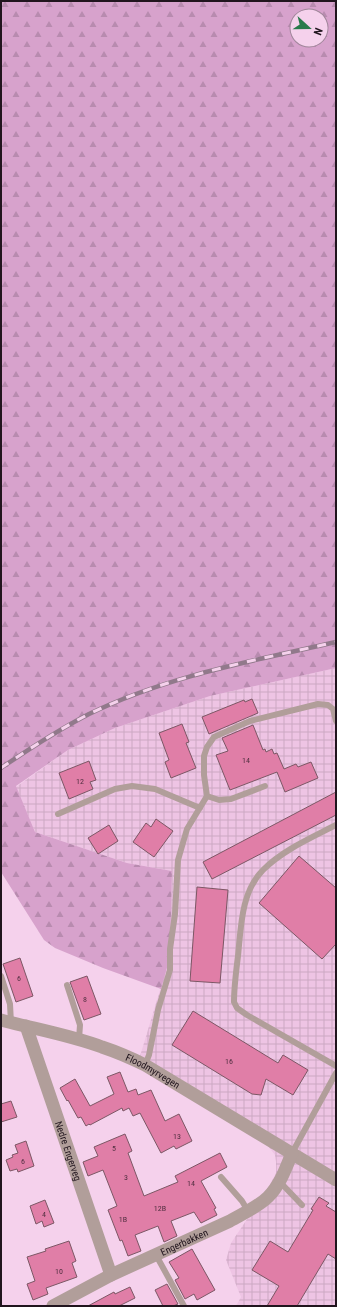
<svg xmlns="http://www.w3.org/2000/svg" width="337" height="1307" font-family="'Roboto Condensed',sans-serif">
<defs>
<pattern id="industrial-grid" width="8" height="8" patternUnits="userSpaceOnUse"><rect width="8" height="8" fill="#eec4e4"/><path d="M0 4h8M4 0v8" fill="none" stroke="#cca8c3"/></pattern>
<pattern id="forest-firs" width="22" height="20" patternUnits="userSpaceOnUse"><rect width="22" height="20" fill="#d7a2cc"/><path d="M5 1l3.5 6h-7zM16 11l3.5 6h-7z" fill="#b88baf"/></pattern>
</defs>
<rect width="100%" height="100%" fill="#f5d1ec"/>
<path fill="url(#industrial-grid)" d="M336,668v638h-100l5,-9 -15,-37 5,-17 37,-55 8,-15v-11l-1,-7 -7,-9 -131,-80 33,-109 2,-86 -45,-8 -92,-31 -19,-45 52,-37 47,-22 95,-32z"/>
<path fill="url(#forest-firs)" fill-rule="evenodd" d="M1,1h335v667l-126,28 -95,32 -47,22 -52,36 19,46 92,31 45,8 -2,86 -9,32 -58,-21 -48,-20 -11,-8 -43,-68zM297,16h24v24h-24z"/>
<path fill="#e07ea7" stroke="#7c5765" d="M252,699l6,14 -49,21 -7,-17 42,-17 1,2z
M182,724l7,18 -3,1 10,25 -25,10 -6,-16 4,-2 -10,-27z
M253,725l10,25 2,-1 1,3 6,-3 2,5 3,-1 7,16 12,-5 2,3 13,-5 7,16 -33,14 -8,-20 -47,18 -14,-35 12,-4 -6,-13z
M89,761l7,19 -6,2 3,7 -24,10 -10,-26z
M336,792v23l-124,64 -9,-17z
M156,819l17,12 -19,26 -21,-15 13,-19 5,4z
M109,825l9,16 -20,13 -10,-16z
M299,856l37,32v56l-14,15 -63,-56z
M197,887l31,3 -8,93 -30,-2z
M20,958l13,38 -17,6 -13,-38z
M87,976l14,38 -17,6 -14,-38z
M193,1011l85,52 5,-8 25,15 -15,25 -27,-16 -5,16 -9,-1 -80,-49z
M120,1072l8,20 8,-3 2,6 13,-5 14,31 14,-7 13,27 -16,8 -2,-3 -13,7 -21,-40 -7,3 -4,-8 -6,3 -1,-3 -32,17 -1,-1 -3,2 -5,-9 -3,1 -10,-18 -1,1 -7,-13 15,-9 15,27 24,-12 -7,-17z
M11,1101l6,16 -16,5v-18z
M125,1134l7,17 -4,2 16,43 34,-14 -3,-6 45,-23 7,14 -26,14 15,27 -2,1 3,6 -16,8 -7,-11 -23,9 6,15 -13,6 -6,-16 -23,9 6,16 -13,5 -6,-16 -2,1 -12,-31 9,-4 -14,-36 -15,6 -5,-14 15,-6 -4,-9z
M26,1141l8,25 -16,6 -1,-3 -7,2 -4,-11 7,-3 -1,-2 6,-2 -3,-8z
M319,1197l10,6 -3,3 10,6v47l-8,-5 -31,52h-30l12,-20 -27,-16 18,-29 18,11 25,-42 -2,-1z
M45,1200l9,23 -10,4 -2,-6 -6,3 -6,-18z
M69,1241l7,20 -4,2 5,14 -31,11 2,6 -15,6 -6,-16 8,-3 -8,-24 19,-6 -1,-2z
M192,1249l23,41 -18,10 -3,-6 -9,5 -10,-19 4,-2 -10,-16z
M167,1284l11,20 -5,2h-10l-8,-16z
M130,1287l5,11 -16,8h-31l26,-14 1,2z"/>
<g fill="none" stroke-linecap="round" stroke-linejoin="round">
<path stroke="#b19e9a" stroke-width="6" d="M265,786l-34,13 -12,1 -12,-4 -3,-21v-19l3,-9 7,-10 36,-16 68,-17 10,1 5,4 3,12
M58,814l57,-25 17,-3 23,3 45,19
M336,825c-25,13 -53,25 -73,45 -22,22 -22,57 -25,86 -2,16 -4,31 -4,46l3,6 10,7 89,51
M1,976l9,28 1,19
M67,985l13,40 -1,14
M145,1065l4,-10 9,-45 12,-40v-21l5,-35 3,-54 9,-31 20,-33
M292,1153l44,-80
M221,1177l21,24 6,10
M279,1181l23,24
M156,1255l28,51"/>
<g stroke="#b19e9a" stroke-width="13">
<path id="s1" d="M1,1020c34,9 69,15 101,27 15,5 29,11 43,18l191,115"/>
<path id="s2" d="M26,1026l85,249"/>
<path id="s3" d="M53,1306l58,-31 119,-54c12,-7 28,-14 38,-24 12,-12 18,-29 24,-44"/>
</g>
<g stroke="#91798b" stroke-width="4.5">
<path id="rail" d="M1,768c28,-19 57,-38 88,-54 78,-38 163,-53 247,-72"/>
</g>
<use href="#rail" stroke="#f5d1ec" stroke-width="3" stroke-dasharray="9" stroke-linecap="butt"/>
</g>
<g text-anchor="middle" stroke-width="3.5" stroke-linejoin="round" paint-order="stroke">
<g font-size="8" fill="#512f40">
<text x="246" y="763">14</text>
<text x="80" y="784">12</text>
<text x="19" y="981">6</text>
<text x="85" y="1002">8</text>
<text x="229" y="1064">16</text>
<text x="177" y="1139">13</text>
<text x="114" y="1151">5</text>
<text x="23" y="1164">6</text>
<text x="126" y="1180">3</text>
<text x="191" y="1186">14</text>
<text x="160" y="1211">12B</text>
<text x="44" y="1217">4</text>
<text x="123" y="1222">1B</text>
<text x="59" y="1274">10</text>
</g>
<g font-size="10" fill="#21151e" stroke="#f5d1ec">
<text dy="4" stroke="none"><textPath href="#s1" startOffset="161">Floodmyrvegen</textPath></text>
<text dy="4" stroke="none"><textPath href="#s2" startOffset="132">Nedre Engerveg</textPath></text>
<text dy="4" stroke="none"><textPath href="#s3" startOffset="146">Engerbakken</textPath></text>
</g>
</g>
<rect width="337" height="1307" fill="none" stroke="#21151e" stroke-width="4"/>
<g transform="translate(309 28) rotate(111)"><circle r="19" fill="#f5d1ec" stroke="#a0869a"/>
<path d="M0-3L7 15L0 10L-7 15Z" fill="#297a4b"/>
<text y="-6" font-size="11" font-weight="bold" text-anchor="middle" fill="#21151e">N</text>
</g>
</svg>
